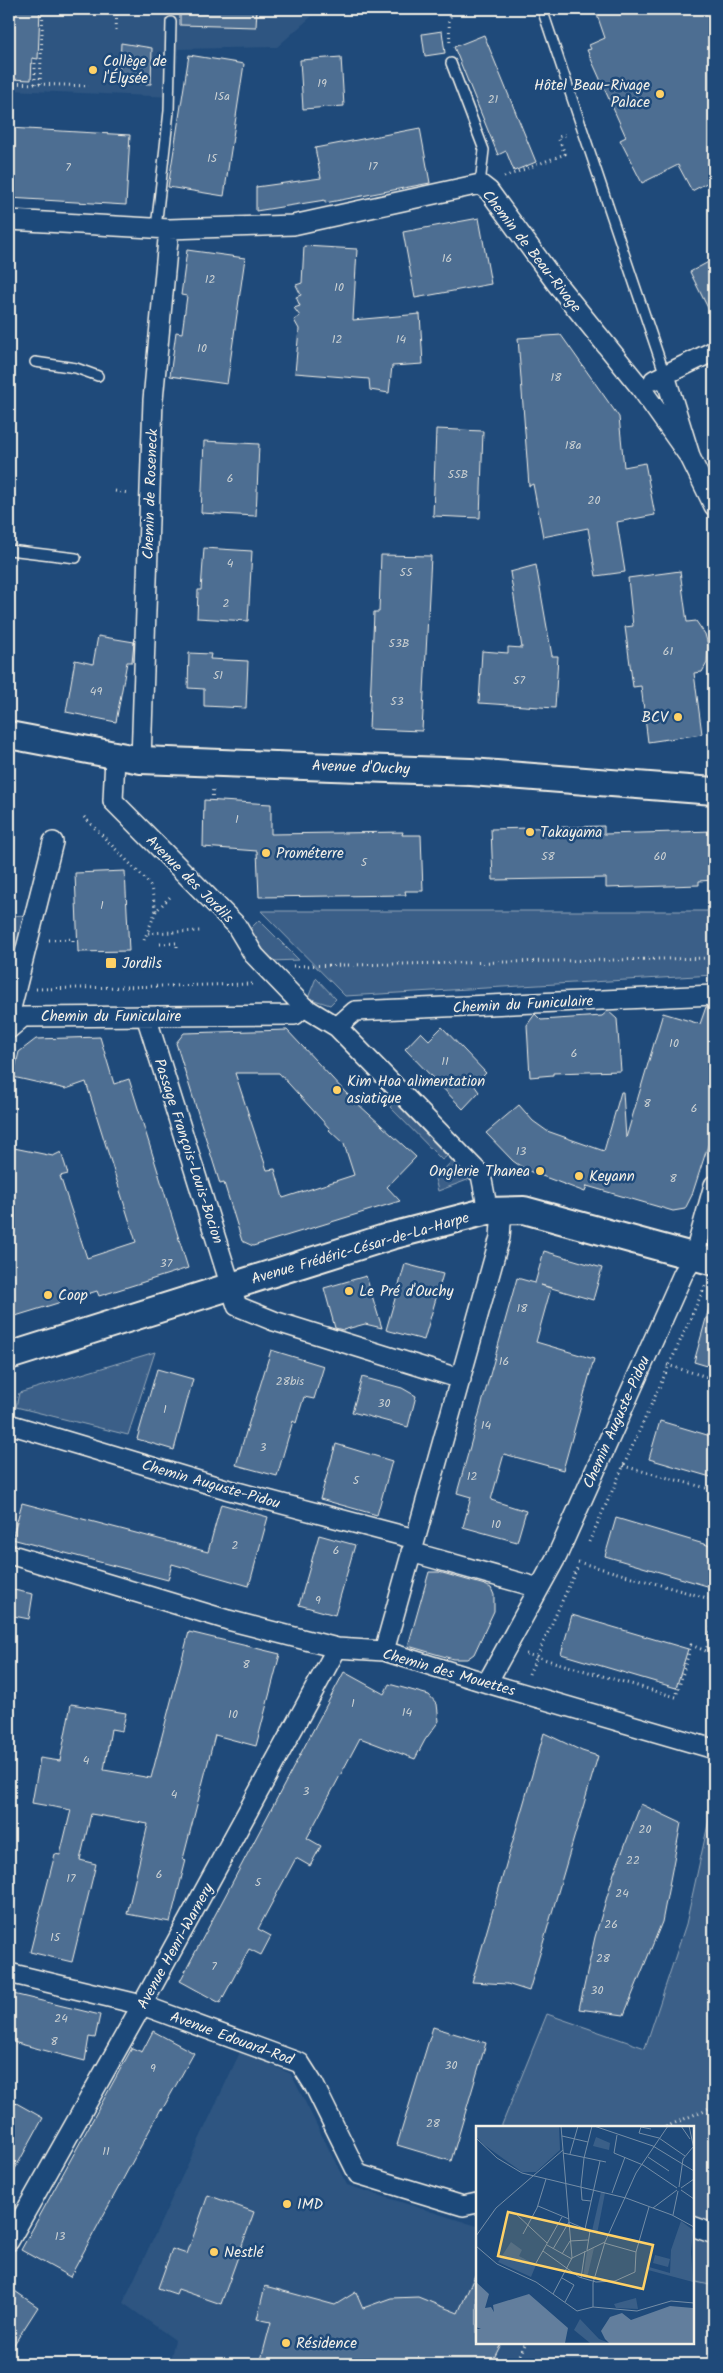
<svg xmlns="http://www.w3.org/2000/svg" width="723" height="2373" font-family="Kalam,sans-serif">
<rect width="100%" height="100%" fill="#1f4a7a"/>
<filter id="ink" filterUnits="userSpaceOnUse"><feTurbulence type="fractalNoise" baseFrequency=".02" numOctaves="2"/><feDisplacementMap in="SourceGraphic" scale="10" xChannelSelector="R" yChannelSelector="G"/><feConvolveMatrix kernelMatrix="1 2 1 2 8 2 1 2 1" color-interpolation-filters="sRGB"/></filter>
<g filter="url(#ink)">
<path fill="#2d5581" d="M9,9h311l-43,38 -98,2 -5,48 -165,-7z
M241,2050l50,24 56,111 130,41v116h215v-61l22,5v78h-545l6,-24 -52,-37z"/>
<path fill="#3a5f88" stroke="#97a8b8" d="M261,911h453v64l-369,21z
M26,915l-17,72v-71z
M259,920l40,40 -28,1 -21,-32z
M316,978l20,21 -6,6 -22,-7z
M395,1102l52,54 -5,4 -52,-53z
M452,1161l18,18 -32,12 -3,-12z
M155,1352l-27,83 -112,-28 3,-14z
M714,1797v489l-22,-5v-154h-191l46,-113 98,34 41,-124z"/>
<path fill="#4d6e92" stroke="#f4f1e8" fill-rule="evenodd" d="M9,9h31l-2,50 -6,-1 -1,22 -22,-1z
M180,9h77l-1,18 -76,-2z
M595,9h119v170l-22,12 -14,-26 -36,18 -22,-43 6,-3 -39,-87 4,-1 -2,-4 16,-7z
M442,31l3,22 -20,3 -3,-22z
M484,35l52,127 -22,9 -8,-20 -8,4 -44,-108z
M121,43l31,5 -1,36 -32,-1z
M189,55l55,9 -20,132 -56,-9z
M341,57l3,49 -41,3 -3,-49z
M9,128l121,7 -4,70 -117,-7z
M420,128l10,55 -105,20v-3l-69,11v-24l65,-9 -6,-30z
M479,218l12,66 -76,14 -12,-66z
M304,246l53,3 -4,71 67,-6 3,50 -31,2 -3,27 -19,-3 -1,-11 -74,-6 4,-44 -5,-9 6,-4 -6,-8 6,-2 -4,-9 5,-2 -5,-10 6,-2z
M187,250l58,8 -18,126 -57,-8 6,-44 6,1 5,-37 -6,-1z
M714,259v61l-24,-48z
M561,335l58,82 5,50 21,-4 10,52 -38,7 8,50 -29,4 -8,-48 -45,9 -10,-53 -4,2 -11,-148z
M436,429l47,2 -3,87 -47,-2z
M204,441l55,3 -3,72 -55,-3z
M204,548l48,3 -4,70 -51,-3 1,-28h3z
M381,555l50,1 -9,175 -53,-2 5,-117h5z
M536,565l16,91h6l-3,52 -76,-5 3,-52 26,2v-6l14,1 -12,-76z
M680,571l7,51 9,-1 9,13 3,11 -1,18 -5,9 -8,1 8,61 -54,8 -7,-56 -8,1 -8,-60 8,-1 -5,-48z
M98,636l36,6 -2,20h-5l-11,60 -50,-10 9,-52 18,4z
M189,653l22,1 -1,5 38,2 -2,47 -42,-2v-17l-16,-1z
M204,800l67,4v30l132,-2 -1,3h19l2,56h-18l1,4 -147,2 -2,-46 -54,-4z
M604,826v8l110,-3v49l-15,1v4l-93,3v-10l-113,2 -2,-51z
M125,871l4,80 -51,1 -3,-79z
M714,1006v121l-22,68 -7,14 -12,2 -86,-25 -2,6 -59,-22 -13,-9 -27,-28 33,-28 14,16 14,10 57,20 17,-59h2l3,46 37,-125 37,11 6,-17z
M608,1011l9,8 4,52 -68,2v2l-23,2 -3,-52 8,-11 6,6 61,-4z
M442,1027l44,46 -12,12 5,7 -16,17 -58,-60 16,-17 8,8z
M287,1030l59,63 70,64 -29,30 13,14 -147,45 -11,-5 -18,-58 -4,1 -44,-141 8,-10zM235,1073h44l51,56 -1,1 15,14 10,31 -71,23 -8,-29 -8,1z
M100,1037l14,47 15,-5 59,189 -89,28 -2,-5 -88,27v-141l5,-29 39,8 8,-4 7,22 -8,2 27,82 49,-16 -50,-160 -20,7 -53,-12 6,-25 17,-13z
M544,1251l58,17 -9,32 -52,-15 10,3 -15,54 58,17 -31,111 -59,-16 -13,46 35,11 -9,31 -54,-15 8,-30 -14,-4 60,-215 18,5z
M405,1264l38,10 -19,66 -38,-10z
M366,1276l16,52 -17,-4 -22,6 -8,-2 -11,-40z
M709,1308l5,1v59l-20,-6z
M271,1350l53,16 -10,33 -10,-2 -8,26 -3,-2 -16,55 -41,-11z
M157,1369l36,10 -19,71 -37,-11z
M362,1377l40,11 14,8 -8,31 -56,-15z
M660,1421l54,16v41l-65,-19z
M336,1444l56,17 -15,54 -57,-16z
M22,1503l186,49 13,-48 47,13 -19,69 -77,-22 -4,16 -156,-41z
M616,1518l98,29v41l-109,-32z
M319,1535l36,10 -20,70 -36,-10z
M429,1572h10l46,13 6,3 3,7v16l-20,43 -7,5h-14l-45,-13z
M9,1589l24,5 -4,25 -20,-4z
M572,1615l116,34 -12,39 -115,-34z
M189,1632l91,22 -24,92 -41,-11 -32,124 3,1 -16,62 -43,-8 21,-90 -57,-10 -11,46 16,4 -24,98 -42,-10 25,-98 5,1 11,-45 -39,-7 8,-45 20,3 11,-57 55,9 -4,18 -11,-2 -7,41 47,8z
M344,1672l40,22 5,-10 40,11 8,9 2,17 -14,19 -10,19 -55,-21 -53,100 14,8 -11,20 -14,-8 -38,71 13,7 -10,19 -12,-6 -29,54 -40,-22z
M544,1733l38,18 16,5 -69,235 -22,-7 -35,-2z
M641,1804l40,19 -19,99 -38,93 -45,-6 16,-72 19,-64z
M9,1993l91,22 -5,23 -6,-1 -4,24 -76,-20z
M433,2027l53,16 -35,118 -54,-16z
M153,2031l41,22 -32,57 -1,-1 -91,168 -49,-27 111,-202 10,4z
M9,2099l34,19 -34,62z
M208,2195l46,17 -33,92 -43,-15 -2,5 -18,-6 14,-39 15,5z
M477,2271v71h25l-11,22h-231l11,-42 -14,-3 8,-33 70,19 21,-13 7,16 28,-10 27,-1 40,16z
M9,2287l29,20 -29,45z"/>
<g fill="none" stroke-linecap="round" stroke-linejoin="round">
<g stroke="#f4f1e8" stroke-width="12">
<path id="lane" d="M542,9l123,366
M451,63l33,87 -4,34
M156,228l13,-117 2,-89
M35,362l41,6 22,8
M9,550l67,8"/>
</g>
<g stroke="#f4f1e8" stroke-width="22">
<path id="street" d="M9,220l160,9 124,-4 187,-41 9,7 67,92 84,104 51,72
M665,375l26,84 23,47
M654,380l60,-29
M115,757l-2,44 123,124 18,30 50,52 33,20 144,148 7,36
M141,760l12,-360 16,-171
M9,1016l44,-174
M146,1016l91,290 37,15 187,58
M337,1027l18,-16 359,-16
M9,1029l14,-12 272,-2 9,-8
M9,1424l217,65 189,50
M411,1552l128,36
M9,1554l219,66 109,28 47,3 103,32 227,66
M384,1651l116,-414 2,-27
M487,1683l70,-127 126,-282 11,-17 20,-72
M9,1973l133,32 158,58 14,22 44,89 105,32 14,-3
M692,2226l22,8
M9,2241l133,-236 195,-357"/>
</g>
<g stroke="#f4f1e8" stroke-width="30">
<path id="secondary" d="M9,735l132,25 330,12 243,19
M9,1356l382,-120 97,-25 36,-1 190,52"/>
</g>
<path stroke="#f4f1e8" stroke-width="3" stroke-dasharray="1 4" stroke-linecap="butt" d="M116,30l1,-21
M450,47l-1,-27 4,-11
M9,83l80,3
M35,84v-25
M40,84l3,-75
M504,177l61,-23 -7,-17 11,-3
M115,491l14,2
M212,801l1,-14
M84,817l62,63 5,7 5,24 14,-14
M156,911l-9,22 53,-2
M49,940l24,-1v5
M144,940l3,-7
M160,944l17,-1v7
M293,966l421,-8
M36,989l216,-5
M667,1365l47,14
M623,1466l91,24
M589,1542l117,-258
M578,1562l136,38
M526,1654l150,43 15,-52 15,6 8,-31
M529,1674l49,-108
M666,2127l48,-21
M516,2364l10,-22"/>
<use href="#lane" stroke="#1f4a7a" stroke-width="9"/>
<use href="#street" stroke="#1f4a7a" stroke-width="19"/>
<use href="#secondary" stroke="#1f4a7a" stroke-width="26"/>
</g>
</g>
<g fill="#ffd166" stroke="#1f4a7a" stroke-width="2">
<circle cx="93" cy="70" r="5"/>
<circle cx="660" cy="94" r="5"/>
<circle cx="678" cy="717" r="5"/>
<circle cx="530" cy="832" r="5"/>
<circle cx="266" cy="853" r="5"/>
<rect x="105" y="957" width="12" height="12" rx="2.5"/>
<circle cx="337" cy="1090" r="5"/>
<circle cx="540" cy="1171" r="5"/>
<circle cx="579" cy="1176" r="5"/>
<circle cx="349" cy="1291" r="5"/>
<circle cx="48" cy="1295" r="5"/>
<circle cx="287" cy="2204" r="5"/>
<circle cx="214" cy="2252" r="5"/>
<circle cx="286" cy="2343" r="5"/>
</g>
<g text-anchor="middle" stroke-width="5" stroke-linejoin="round" paint-order="stroke">
<g font-size="12" fill="#cad0d2">
<text x="322" y="87">19</text>
<text x="222" y="100">15a</text>
<text x="493" y="103">21</text>
<text x="212" y="162">15</text>
<text x="373" y="170">17</text>
<text x="68" y="171">7</text>
<text x="447" y="262">16</text>
<text x="210" y="283">12</text>
<text x="339" y="291">10</text>
<text x="337" y="343">12</text>
<text x="401" y="343">14</text>
<text x="202" y="352">10</text>
<text x="556" y="381">18</text>
<text x="573" y="449">18a</text>
<text x="458" y="478">55B</text>
<text x="230" y="482">6</text>
<text x="594" y="504">20</text>
<text x="230" y="567">4</text>
<text x="406" y="576">55</text>
<text x="226" y="607">2</text>
<text x="399" y="647">53B</text>
<text x="668" y="655">61</text>
<text x="218" y="679">51</text>
<text x="519" y="684">57</text>
<text x="96" y="695">49</text>
<text x="397" y="705">53</text>
<text x="237" y="823">1</text>
<text x="548" y="860">58</text>
<text x="660" y="860">60</text>
<text x="364" y="866">5</text>
<text x="102" y="909">1</text>
<text x="674" y="1047">10</text>
<text x="574" y="1057">6</text>
<text x="445" y="1065">11</text>
<text x="647" y="1107">8</text>
<text x="694" y="1112">6</text>
<text x="521" y="1155">13</text>
<text x="673" y="1182">8</text>
<text x="166" y="1267">37</text>
<text x="522" y="1312">18</text>
<text x="504" y="1365">16</text>
<text x="290" y="1385">28bis</text>
<text x="384" y="1407">30</text>
<text x="165" y="1413">1</text>
<text x="486" y="1429">14</text>
<text x="263" y="1451">3</text>
<text x="472" y="1480">12</text>
<text x="356" y="1484">5</text>
<text x="496" y="1528">10</text>
<text x="235" y="1549">2</text>
<text x="336" y="1554">6</text>
<text x="318" y="1604">9</text>
<text x="246" y="1668">8</text>
<text x="353" y="1707">1</text>
<text x="407" y="1716">14</text>
<text x="233" y="1718">10</text>
<text x="86" y="1764">4</text>
<text x="306" y="1795">3</text>
<text x="174" y="1798">4</text>
<text x="645" y="1833">20</text>
<text x="633" y="1864">22</text>
<text x="159" y="1878">6</text>
<text x="71" y="1882">17</text>
<text x="258" y="1886">5</text>
<text x="622" y="1897">24</text>
<text x="611" y="1928">26</text>
<text x="55" y="1941">15</text>
<text x="603" y="1962">28</text>
<text x="214" y="1970">7</text>
<text x="597" y="1994">30</text>
<text x="61" y="2022">24</text>
<text x="54" y="2045">8</text>
<text x="451" y="2069">30</text>
<text x="153" y="2072">9</text>
<text x="433" y="2127">28</text>
<text x="106" y="2155">11</text>
<text x="60" y="2240">13</text>
</g>
<g font-size="15" fill="#f4f1e8" stroke="#1f4a7a" text-anchor="start">
<text x="103" y="66">Collège de<tspan x="103" dy="17">l'Élysée</tspan></text>
<text x="650" y="90" text-anchor="end">Hôtel Beau-Rivage<tspan x="650" dy="17">Palace</tspan></text>
<text x="668" y="722" text-anchor="end">BCV</text>
<text x="540" y="837">Takayama</text>
<text x="276" y="858">Prométerre</text>
<text x="122" y="968">Jordils</text>
<text x="347" y="1086">Kim Hoa alimentation<tspan x="347" dy="17">asiatique</tspan></text>
<text x="530" y="1176" text-anchor="end">Onglerie Thanea</text>
<text x="589" y="1181">Keyann</text>
<text x="359" y="1296">Le Pré d'Ouchy</text>
<text x="58" y="1300">Coop</text>
<text x="297" y="2209">IMD</text>
<text x="224" y="2257">Nestlé</text>
<text x="296" y="2348">Résidence</text>
</g>
<g font-size="15" fill="#f4f1e8" stroke="#1f4a7a">
<text transform="translate(532 251) rotate(52)" y="5">Chemin de Beau-Rivage</text>
<text transform="translate(150 494) rotate(-88)" y="5">Chemin de Roseneck</text>
<text transform="translate(361 767) rotate(2)" y="5">Avenue d'Ouchy</text>
<text transform="translate(190 879) rotate(45)" y="5">Avenue des Jordils</text>
<text transform="translate(523 1004) rotate(-3)" y="5">Chemin du Funiculaire</text>
<text x="111" y="1021">Chemin du Funiculaire</text>
<text transform="translate(189 1151) rotate(72)" y="5">Passage François-Louis-Bocion</text>
<text transform="translate(360 1248) rotate(-16)" y="5">Avenue Frédéric-César-de-La-Harpe</text>
<text transform="translate(616 1422) rotate(-66)" y="5">Chemin Auguste-Pidou</text>
<text transform="translate(211 1484) rotate(16)" y="5">Chemin Auguste-Pidou</text>
<text transform="translate(449 1672) rotate(16)" y="5">Chemin des Mouettes</text>
<text transform="translate(175 1946) rotate(-61)" y="5">Avenue Henri-Warnery</text>
<text transform="translate(232 2038) rotate(20)" y="5">Avenue Edouard-Rod</text>
</g>
</g>
<g transform="translate(476 2126)">
<rect width="218" height="218" fill="#1f4a7a"/>
<path d="M0,0h83l1,24 -24,22h-14l-39,-28 -7,-8zM120,11l14,6 -1,7 -16,-4zM125,66l4,1 -8,41 -5,-3zM205,95l12,9 -2,22 2,30 -45,-12 1,-3 21,6 1,-23zM35,116l11,8 -3,6 17,9 -5,12 -33,-15zM118,122l-7,30 -4,-1 4,-26zM179,129l15,4 -2,8 -15,-4zM160,172l2,11 -22,-1 -2,-4zM104,193l19,20 10,4h-19l-16,-13z" fill="#3a5f88"/>
<path d="M0,156l13,12 -4,14 6,-1 3,5 -1,-7 36,-11 39,34 -3,15h-89v-14h5l-5,-2zM194,180l23,2v35h-84l-4,-4 -4,-8 9,-14 12,-4 9,7z" fill="#627e9d"/>
<path fill="none" stroke="#748da6" stroke-width="1" d="M118,0l59,20 41,25M205,0l9,13M213,0l5,23M175,3l-10,-2 -2,6 20,5 26,18M141,9l-3,18 29,12 34,23M86,10l26,6M0,12l21,20 25,15 104,25M87,27l43,9M94,28l8,-28M172,31l21,14M203,61l4,-28 10,-12M205,62l13,-9M205,64l13,9M136,67l13,-36M150,72l46,17 22,12M115,75l-9,-1 -1,-14 3,-28 8,-32M62,80l31,13M177,82l24,-18M40,88l31,29M197,89l5,-24M109,103l15,-68M47,108l14,-26 9,-29M0,110l20,-28 67,-58M128,117l32,9M71,119l25,14M0,120l21,18 39,18 41,29 16,-4v-24l12,-41 31,-69 32,-47M77,123l16,-27 21,9 -3,19M67,125l36,26 17,5 19,-1M86,128l8,-13 18,-1M96,132l33,-16M60,137l26,-46M86,152l12,7 -9,17M105,152l4,-27M139,155l20,-9 1,-20 13,-45M77,168l19,-36 -11,-132M117,181l44,4 34,-10 23,2"/>
<path fill="#ffd166" fill-opacity="0.15" stroke="#ffd166" stroke-width="2.5" d="M32,86l145,33 -10,44 -145,-33z"/>
<rect width="218" height="218" fill="none" stroke="#f4f1e8" stroke-width="2.5"/>
</g>
<rect width="723" height="2373" fill="none" stroke="#1f4a7a" stroke-width="30"/>
<rect x="15" y="15" width="693" height="2343" fill="none" stroke="#f4f1e8" stroke-width="2" filter="url(#ink)"/>
</svg>
